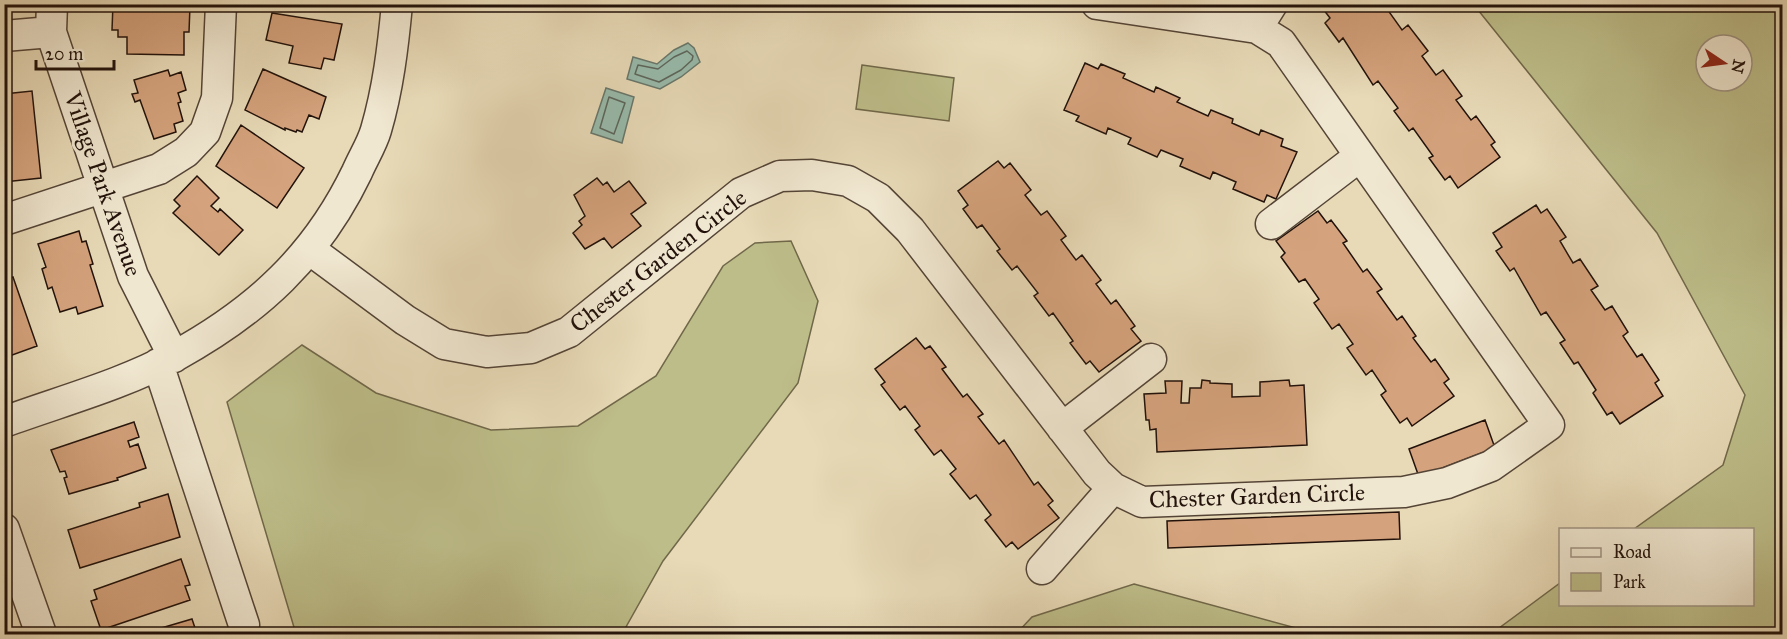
<svg xmlns="http://www.w3.org/2000/svg" width="1787" height="639" font-family="'IM FELL Great Primer',serif">
<rect width="100%" height="100%" fill="#e8dab7"/>
<filter id="stains"><feTurbulence type="fractalNoise" baseFrequency=".00333" numOctaves="4"/><feColorMatrix values="0 0 0 0 .2 0 0 0 0 .09 0 0 0 0 .02 0 0 0 .5 -.17"/></filter>
<radialGradient id="worn" r=".72"><stop offset=".6" stop-color="#630" stop-opacity="0"/><stop offset="1" stop-color="#630" stop-opacity=".3"/></radialGradient>
<path fill="#bdbd89" stroke="#70684a" stroke-width="1.5" fill-rule="evenodd" d="M1474,5h308v629h-291l69,-51v21h192v-74l-118,-1 89,-64 22,-70 -88,-162zM1706,45h36v36h-36z
M862,65l92,13 -5,43 -93,-12z
M791,241l27,60 -20,82 -135,178 -41,73h-326l-69,-232 75,-57 74,48 115,37 87,-4 78,-50 67,-110 32,-23z
M1134,584l184,50h-302l16,-17z"/>
<path fill="#97bbac" stroke="#68776c" stroke-width="1.5" d="M688,43l6,5 6,14 -19,15 -21,12 -33,-10 6,-22 24,7 17,-14z
M606,88l28,9 -12,46 -31,-10z"/>
<g fill="none" stroke-linecap="round" stroke-linejoin="round">
<path stroke="#5c665c" stroke-width="1.5" d="M687,51l6,5 -1,4 -11,10 -22,12 -24,-8 3,-9 20,4 16,-12z
M609,97l16,6 -11,31 -14,-6z"/>
</g>
<path fill="#d4a27c" stroke="#22120b" stroke-width="1.5" d="M113,4l77,2 -1,26h-5v23l-57,-1v-17h-9v-7h-6z
M1393,4l-6,5 15,21 6,-5 20,26 -6,5 14,19 7,-5 19,26 -6,4 15,20 5,-4 19,26 -4,3 9,12 -42,31 -8,-12 -5,4 -16,-22 4,-2 -20,-28 -4,3 -15,-20 4,-3 -20,-27 -5,4 -30,-47 -4,4 -14,-19 5,-5 -10,-13z
M272,13l70,11 -8,36 -10,-2 -3,11 -32,-6 4,-17 -27,-6z
M1085,63l13,6 3,-5 24,10 -2,4 31,14 2,-5 24,11 -3,4 31,14 3,-6 22,9 -1,4 27,12 2,-5 22,9 -2,7 16,6 -21,47 -9,-4 -3,7 -31,-13 3,-7 -23,-10 -3,7 -30,-13 3,-7 -22,-9 -4,7 -29,-13 3,-6 -23,-10 -2,6 -30,-13 3,-5 -15,-6z
M263,69l63,28 -7,22 -10,-4 -7,17 -5,-2 -1,2 -11,-4v2l-40,-20z
M168,70l2,6 11,-4 5,18 -8,3 3,9 -3,1 5,18 -9,3 2,8 -22,7 -14,-39 -5,2 -3,-8 6,-1 -4,-13z
M32,91l9,87 -37,4v-88z
M241,125l63,43 -27,40 -61,-42z
M998,161l6,7 6,-5 21,27 -6,5 16,20 6,-4 19,25 -5,4 15,20 6,-5 19,25 -5,4 15,20 5,-4 19,26 -4,3 10,12 -42,31 -9,-11 -4,3 -16,-21 3,-2 -20,-28 -4,3 -15,-20 4,-3 -21,-27 -5,4 -15,-19 3,-2 -18,-24 -5,3 -14,-19 5,-4 -10,-14z
M197,176l22,22 -8,8 7,6 2,-3 23,21 -24,25 -46,-42 7,-7 -6,-6z
M597,178l6,7 4,-3 7,10 15,-11 17,22 -15,11 10,12 -29,22 -8,-10 -19,11 -12,-16 9,-8 -3,-4 6,-5 -11,-21z
M1536,205l5,8 6,-4 19,28 -6,4 13,22 7,-4 18,27 -7,4 14,20 7,-4 16,26 -5,4 14,21 5,-3 17,26 -4,3 8,13 -43,28 -8,-12 -5,3 -14,-22 3,-3 -18,-28 -4,2 -14,-21 5,-3 -19,-28 -5,3 -27,-47 -4,3 -14,-20 6,-4 -9,-14z
M1318,211l9,12 4,-3 16,21 -4,2 20,29 4,-3 15,20 -5,3 20,28 5,-4 14,20 -3,2 18,24 4,-3 14,20 -5,4 10,13 -42,30 -5,-8 -7,5 -19,-28 5,-4 -14,-21 -6,5 -19,-27 6,-4 -14,-20 -7,5 -18,-26 5,-4 -14,-20 -6,3 -18,-25 4,-4 -9,-12z
M79,231l3,11 4,-1 7,23 -3,1 13,41 -25,8 -2,-7 -16,5 -8,-25 -4,2 -6,-20 4,-2 -8,-23z
M13,277l24,69 -33,12v-78z
M916,338l9,11 5,-3 16,21 -4,2 21,28 4,-3 16,20 -5,3 21,27 5,-4 30,45 4,-3 15,19 -5,4 11,13 -41,31 -6,-7 -6,5 -21,-27 6,-5 -15,-20 -6,4 -20,-25 6,-5 -15,-19 -7,5 -19,-25 5,-4 -15,-20 -5,4 -19,-25 4,-3 -10,-13z
M1202,380l8,1v2l22,1v13l28,-1v-14l29,-2 1,6 14,-1 3,60 -150,7 -1,-23 -6,1 -1,-10h-3l-2,-26 22,-1 -1,-12h17l-1,22h8l1,-15h11z
M1485,420l10,28 -76,29 -10,-28z
M134,422l5,15 -11,4 2,6 8,-3 8,24 -29,10 1,2 -49,14 -5,-16 3,-1 -2,-6 -5,1 -9,-22z
M168,494l12,43 -100,31 -12,-38 72,-23 -1,-4z
M1399,512l1,27 -232,9 -1,-27z
M181,559l9,26 -5,1 5,14 -89,30 -10,-29 6,-2 -3,-9z
M192,619l5,15h-56z"/>
<g fill="none" stroke-linecap="round" stroke-linejoin="round">
<g stroke="#544436" stroke-width="33">
<path id="minor" d="M52,4l-1,28 82,244 41,81
M1257,28l15,-24
M4,36l47,-4
M4,220l155,-51 27,-17 19,-20 12,-34 4,-94
M1271,224l89,-68
M309,249l96,71 39,24 43,8 44,-4 38,-16 172,-139 39,-17 32,-1 36,6 30,17 32,32 187,243 16,15 29,14 262,-10 43,-9 44,-17 58,-41 -268,-382 -24,-15 -160,-24
M158,364l86,261
M4,422c57,-21 118,-37 171,-66 82,-45 141,-99 182,-184 6,-14 15,-28 19,-42 12,-41 17,-83 21,-126
M1062,428l89,-69
M4,529l37,105
M1042,569l71,-81"/>
</g>
<use href="#minor" stroke="#f0e7d0" stroke-width="30"/>
</g>
<g text-anchor="middle" stroke-width="6" stroke-linejoin="round" paint-order="stroke">
<g font-size="24" fill="#22120b" stroke="#f0e7d0">
<text transform="translate(103 184) rotate(71)" y="8">Village Park Avenue</text>
<text transform="translate(658 261) rotate(-38)" y="8">Chester Garden Circle</text>
<text transform="translate(1257 496) rotate(-2)" y="8">Chester Garden Circle</text>
</g>
</g>
<rect width="1787" height="639" fill="none" stroke="#e8dab7" stroke-width="24"/>
<rect x="6" y="6" width="1775" height="627" fill="none" stroke="#22120b" stroke-width="3"/>
<rect x="12" y="12" width="1763" height="615" fill="none" stroke="#22120b" stroke-width="1.5"/>
<rect x="1559" y="528" width="195" height="78" fill="#f0e7d0" stroke="#9e9281" stroke-width="1.5"/>
<rect x="1571" y="548" width="30" height="9" fill="#f0e7d0" stroke="#9e9281" stroke-width="1.5"/>
<text x="1613" y="558" font-size="18" fill="#22120b">Road</text>
<rect x="1571" y="573" width="30" height="18" fill="#bdbd89" stroke="#9e9281" stroke-width="1.5"/>
<text x="1613" y="588" font-size="18" fill="#22120b">Park</text>
<g transform="translate(1724 63) rotate(103)"><circle r="28" fill="#f0e7d0" stroke="#9e9281" stroke-width="1.5"/>
<path d="M0-4.5L10 22L0 15L-10 22Z" fill="#8f2418"/>
<text y="-9" font-size="16" font-weight="bold" text-anchor="middle" fill="#22120b">N</text>
</g>
<path d="M36 60v9h78v-9" fill="none" stroke="#22120b" stroke-width="3"/>
<text x="45" y="60" font-size="18" fill="#22120b" stroke="#f0e7d0" stroke-width="4.5" paint-order="stroke">20 m</text>
<rect width="100%" height="100%" filter="url(#stains)"/>
<rect width="100%" height="100%" fill="url(#worn)"/>
</svg>
